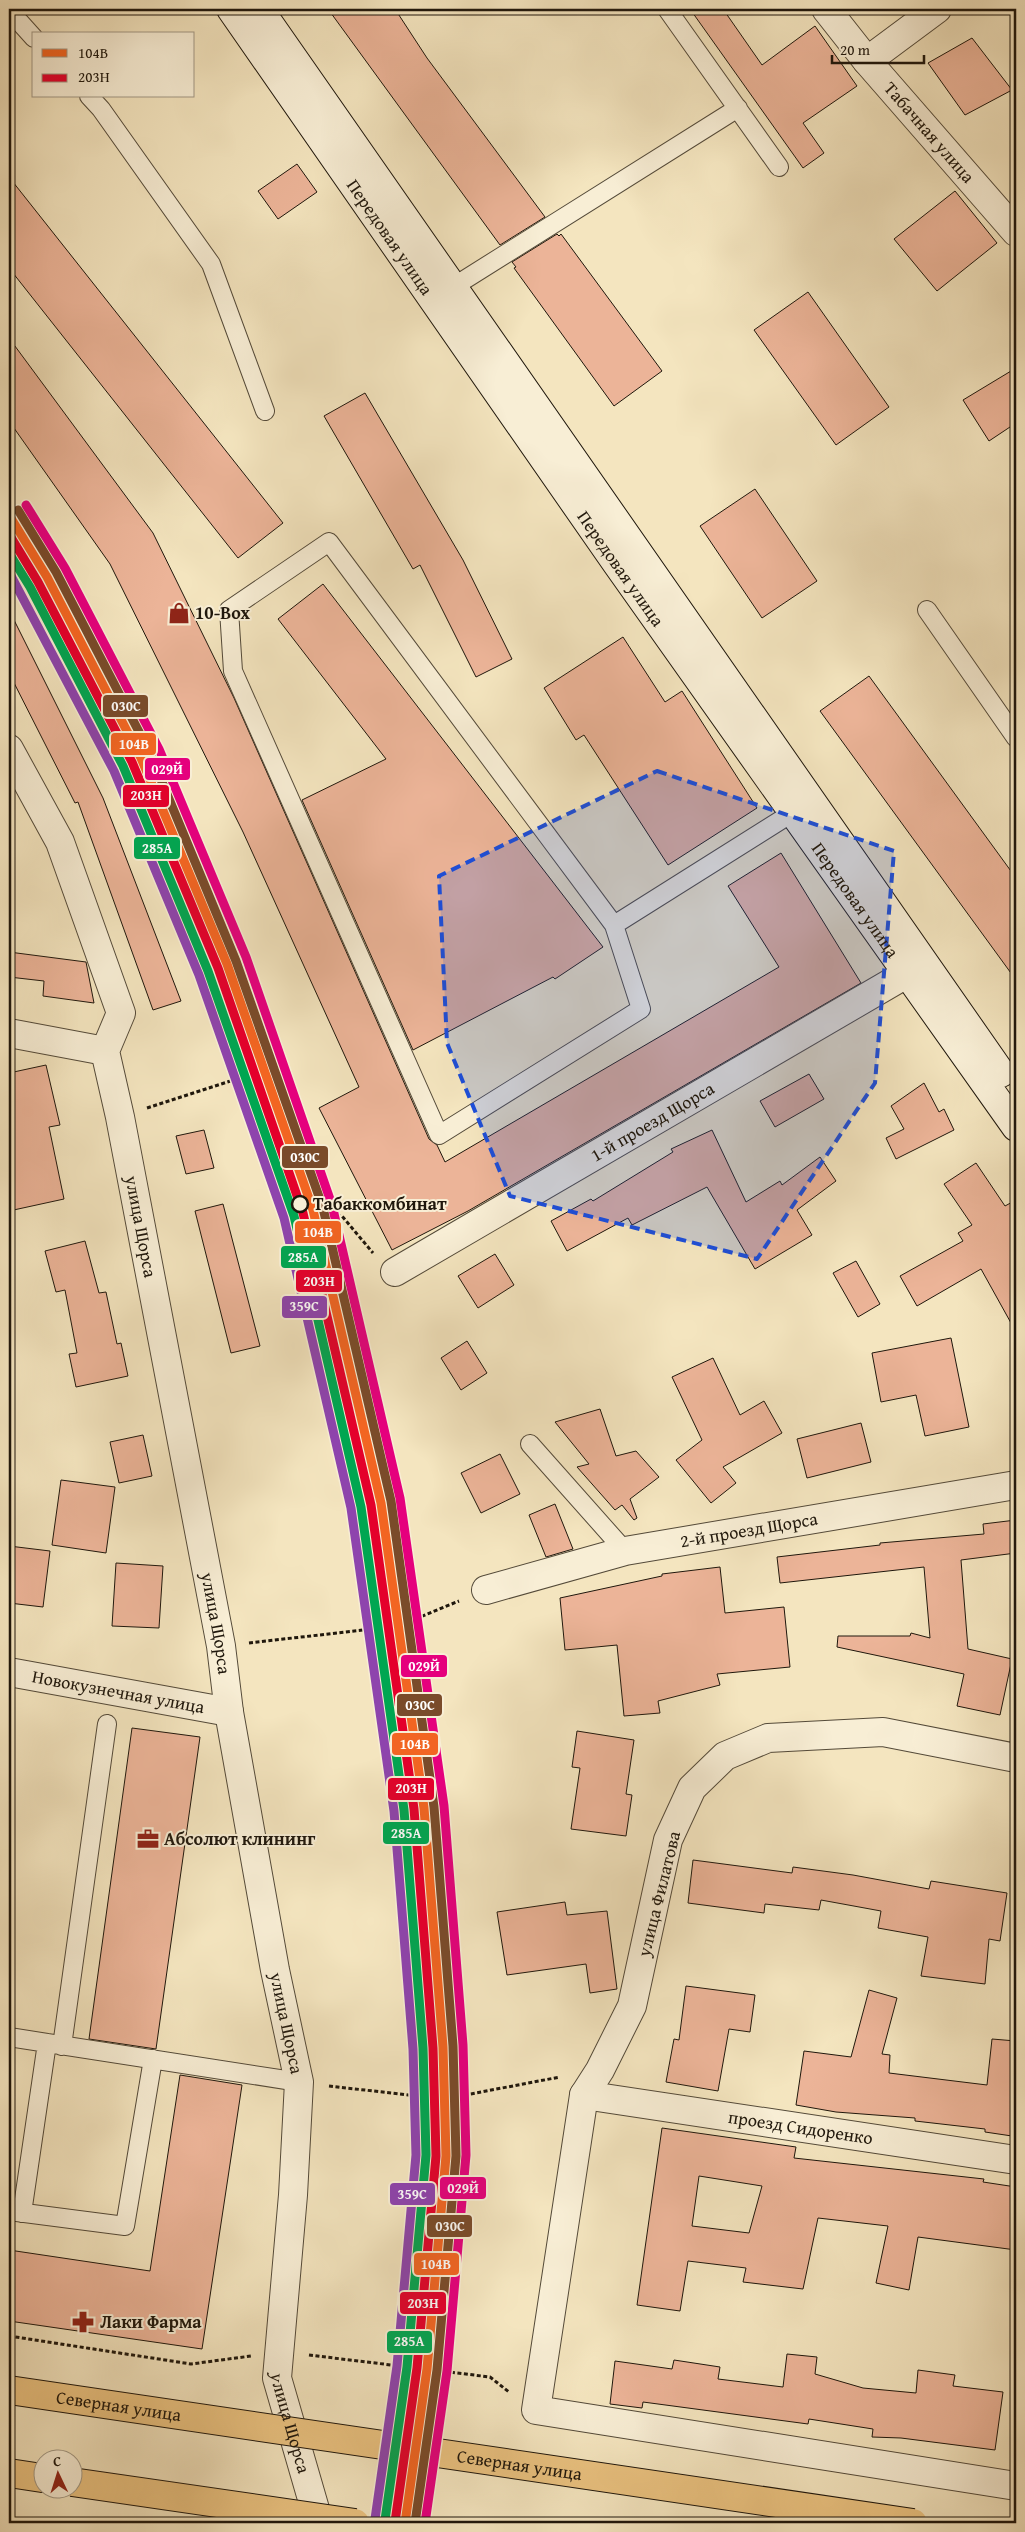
<svg xmlns="http://www.w3.org/2000/svg" width="1025" height="2532" font-family="'Gentium Book Plus',serif">
<rect width="100%" height="100%" fill="#f4e5bf"/>
<filter id="stains"><feTurbulence type="fractalNoise" baseFrequency=".004" numOctaves="4"/><feColorMatrix values="0 0 0 0 .2 0 0 0 0 .09 0 0 0 0 .02 0 0 0 .5 -.17"/></filter>
<radialGradient id="worn" r=".72"><stop offset=".6" stop-color="#630" stop-opacity="0"/><stop offset="1" stop-color="#630" stop-opacity=".3"/></radialGradient>
<path fill="#ecb498" stroke="#1f170c" fill-rule="evenodd" d="M328,9h67l32,49 118,159 -45,28z
M690,9h33l39,56 53,-39 42,60 -54,37 21,30 -21,15z
M972,38l40,52 -47,25 -37,-52z
M297,164l20,28 -39,27 -20,-28z
M9,177l274,346 -45,35 -229,-290z
M955,191l42,52 -60,48 -43,-52z
M557,234l2,2 2,-2 101,137 -48,35 -100,-138 2,-1 -4,-5z
M808,292l81,115 -53,38 -82,-115z
M9,338l144,195 81,165 195,441 8,6 8,17 334,-195 -51,-81 53,-33 80,130 -393,228 -76,39 -73,-142 40,-21 -116,-255 -133,-268 -101,-143z
M1016,368v55l-27,18 -26,-41z
M365,393l98,167 49,99 -36,18 -56,-112 -7,4 -89,-153z
M755,489l62,92 -55,37 -62,-92z
M323,584l280,363 -48,32 -2,-2 -140,73 -111,-250 84,-41 -108,-140z
M9,610l94,188 78,203 -28,9 -75,-208 -3,1 -66,-130z
M623,637l42,65 17,-11 75,117 -89,57 -84,-130 -8,5 -32,-52z
M869,676l147,202v102l-196,-269z
M9,952l77,10 8,41 -51,-7 1,-15 -35,-4z
M46,1065l14,60 -11,2 15,72 -55,12v-138z
M809,1074l15,25 -49,28 -15,-26z
M924,1083l15,29 5,-3 10,21 -58,29 -10,-21 18,-9 -13,-23z
M204,1130l10,38 -28,6 -10,-38z
M712,1130l34,72 34,-21 2,4 38,-28 16,24 -39,29 15,25 -57,34 -48,-82 -75,38 -4,-7 -61,33 -16,-30 40,-22 2,2 80,-49 -2,-3z
M976,1163l29,43 11,-6v132l-35,-63 -64,37 -17,-30 63,-35 -5,-8 14,-8 -28,-41z
M223,1204l37,142 -29,7 -36,-142z
M85,1241l14,52 7,-1 11,52 4,-1 7,33 -52,11 -7,-33 8,-1 -12,-63 -9,2 -11,-41z
M495,1254l19,31 -36,23 -20,-32z
M856,1261l24,43 -22,13 -25,-44z
M951,1338l18,89 -44,9 -9,-41 -35,7 -9,-49z
M467,1341l20,32 -26,17 -20,-32z
M713,1358l27,57 24,-14 18,32 -59,34 13,16 -25,20 -35,-43 26,-20 -30,-63z
M600,1409l16,47 20,-5 23,26 -29,22 7,19 -3,2 -12,-15 -7,5 -38,-43 12,-3 -34,-42z
M861,1423l10,39 -64,16 -10,-39z
M143,1435l9,41 -33,7 -9,-41z
M500,1454l20,40 -39,19 -20,-40z
M61,1480l54,7 -9,66 -54,-8z
M555,1504l18,45 -27,8 -17,-42z
M1016,1520v33l-55,7 7,89 44,10 -12,56 -43,-9 7,-32 -127,-27 1,-11h72l1,-3 19,5 -6,-71 -144,16 -3,-26 103,-12v-2l104,-9 -1,-10z
M9,1546l41,5 -7,56 -34,-4z
M116,1563l47,3 -4,62 -47,-2z
M720,1567l5,46 59,-6 6,60 -73,7 3,11 -62,16 2,12 -36,3 -7,-71 -52,5 -5,-52 102,-22v-2z
M132,1728l68,9 -44,312 -67,-10z
M577,1731l57,9 -8,54 6,1 -6,41 -55,-7 9,-61 -8,-1z
M693,1860l99,13 1,-6 60,8 76,14 2,-8 76,12 -7,48 -11,-2 -4,45 -64,-8 7,-39 -50,-9 3,-17 -60,-11 -2,10 -54,-6 -1,9 -76,-10z
M565,1902l2,13 40,-4 10,78 -27,4 -4,-29 -79,11 -10,-63z
M686,1986l69,9 -5,37 -21,-3 -11,62 -52,-9 8,-43 5,1z
M869,1990l28,8 -15,56 8,1 -1,18 98,12 5,-46 24,2 -3,59h3l-4,36 -27,-4v-3l-70,-8v-3l-79,-6 -40,-7 8,-54 47,6z
M180,2075l62,10 -40,264 -193,-28v-71l141,21z
M662,2128l134,19 -2,11 190,21 -1,3 33,5v63l-98,-13 -9,53 -33,-7 12,-57 -70,-8 -15,71 -60,-7 3,-14 -58,-7 -8,50 -43,-6zM699,2176l63,10 -13,47 -57,-7z
M787,2354l30,3 -2,17 48,14 53,5 2,-23 37,5 -2,11 50,6 -8,58 -94,-12 -29,-1 1,-8 -64,-10 -1,5 -165,-22 -1,6 -32,-4 5,-43 57,8 2,-9 46,7 -2,12 65,8z"/>
<g fill="none" stroke-linecap="round" stroke-linejoin="round">
<g stroke="#544a39" stroke-width="20">
<path id="lane" d="M667,9l112,158
M9,17l7,1 18,20
M89,96l12,13 110,155 54,147
M453,287l285,-179
M329,542l285,383 27,84 -202,126 -206,-464 -4,-61z
M927,610l89,128
M614,925l178,-112
M530,1444l95,107
M9,2037l290,45
M62,2046l45,-322
M9,2211l116,15 28,-167
M22,2213l25,-170"/>
</g>
<g stroke="#544a39" stroke-width="30">
<g id="street">
<path id="s1" d="M826,9l41,52 149,171"/>
<path d="M867,61l70,-52"/>
<path id="s2" d="M9,749l51,93 61,171 -16,38 15,66 101,529 8,66 46,258 24,112 -6,113 -16,183 42,145"/>
<path d="M9,1033l96,18"/>
<path id="s3" d="M395,1272l513,-299"/>
<path id="s4" d="M486,1590l139,-39 391,-66"/>
<path id="s5" d="M9,1672l220,40"/>
<path d="M1016,1758l-133,-26 -115,6 -43,18 -33,32 -24,52 -36,166 -32,64 -16,25 -48,315 480,76"/>
<path id="s6" d="M584,2095l432,65"/>
</g>
</g>
<g stroke="#1f170c" stroke-width="30">
<g id="secondary">
<path id="s7" d="M231,9l386,555 399,563"/>
<path d="M259,9l742,1064"/>
</g>
</g>
<g stroke="#1f170c" stroke-width="30">
<path id="primary" d="M9,2473l33,5"/>
</g>
<path stroke="#1f170c" stroke-width="3" stroke-dasharray="4 2.5" stroke-linecap="butt" d="M147,1108l102,-33
M292,1216l21,-6 29,6 31,37
M249,1643l149,-17 61,-25
M329,2086l115,13 116,-22
M9,2336l182,28 60,-8
M309,2355l181,22 19,15"/>
<use href="#lane" stroke="#f8eed5" stroke-width="18"/>
<use href="#street" stroke="#f8eed5" stroke-width="28"/>
<use href="#secondary" stroke="#f8eed5" stroke-width="28"/>
<use href="#primary" stroke="#eac280" stroke-width="28"/>
<g stroke="#1f170c" stroke-width="30" stroke-linecap="butt">
<g id="primary-bridge">
<path id="s8" d="M9,2390l904,133"/>
<path d="M72,2482l283,41"/>
</g>
</g>
<use href="#primary-bridge" stroke="#eac280" stroke-width="28"/>
<g stroke="#f8eed5" stroke-width="12">
<path id="rail-1" d="M9,515l38,62 94,181 86,206 86,246 68,293 43,305 19,239 3,109 -19,213 -22,154"/>
</g>
<g stroke="#f8eed5" stroke-width="12">
<path id="rail-2" d="M9,534l29,48 94,180 86,206 85,245 68,292 43,304 19,239 3,108 -19,212 -22,154"/>
</g>
<g stroke="#f8eed5" stroke-width="12">
<path id="rail-3" d="M18,510l38,62 94,181 86,208 87,247 68,293 43,306 19,239 3,110 -19,214 -22,153"/>
</g>
<g stroke="#f8eed5" stroke-width="12">
<path id="rail-4" d="M9,553l21,34 93,179 85,205 86,245 67,291 43,303 19,238 3,107 -19,212 -22,153"/>
</g>
<g stroke="#f8eed5" stroke-width="12">
<path id="rail-5" d="M26,505l39,63 94,181 87,208 86,248 68,293 44,308 19,239 3,110 -19,216 -22,152"/>
</g>
<g stroke="#f8eed5" stroke-width="12">
<path id="rail-6" d="M9,572l105,199 85,204 85,243 67,290 43,303 19,238 3,106 -19,211 -22,153"/>
</g>
<use href="#rail-1" stroke="#f26522" stroke-width="9"/>
<use href="#rail-2" stroke="#e4002b" stroke-width="9"/>
<use href="#rail-3" stroke="#7a4b2a" stroke-width="9"/>
<use href="#rail-4" stroke="#00a651" stroke-width="9"/>
<use href="#rail-5" stroke="#e5007d" stroke-width="9"/>
<use href="#rail-6" stroke="#8e44ad" stroke-width="9"/>
</g>
<path fill="#1d4ed8" fill-opacity="0.2" stroke="#1d4ed8" stroke-width="4" stroke-dasharray="10 6" stroke-linejoin="round" d="M657,771l237,80 -19,232 -118,176 -247,-63 -63,-153 -8,-167z"/>
<defs>
<g id="shop-bare" transform="scale(1.725)"><path d="M-5-2.5h2.3a2.7 3.5 0 0 1 5.4 0H5L5.5 6h-11ZM-1.5-2.5h3a1.5 2.3 0 0 0-3 0Z" fill="#8f2418" stroke="#f8eed5" stroke-width="2.5" paint-order="stroke"/></g>
<g id="office-bare" transform="scale(1.725)"><path d="M-6-3h4V-5.5h4V-3h4V5H-6ZM-1-4.5V-3h2v-1.5ZM-6 0V1H6V0Z" fill="#8f2418" stroke="#f8eed5" stroke-width="2.5" paint-order="stroke"/></g>
<g id="pharmacy-bare" transform="scale(1.725)"><path d="M-2-6h4v4h4v4h-4v4h-4v-4h-4v-4h4Z" fill="#8f2418" stroke="#f8eed5" stroke-width="2.5" paint-order="stroke"/></g>
</defs>
<g fill-rule="evenodd">
<use href="#shop-bare" x="179" y="613"/>
<use href="#office-bare" x="148" y="1839"/>
<use href="#pharmacy-bare" x="83" y="2322"/>
</g>
<circle fill="#f8eed5" stroke="#1f170c" stroke-width="2.5" cx="300" cy="1204" r="8"/>
<g text-anchor="middle" stroke-width="4" stroke-linejoin="round" paint-order="stroke">
<g font-size="18" fill="#1f170c" stroke="#f8eed5">
<text dy="6" stroke="none"><textPath href="#s1" startOffset="161">Табачная улица</textPath></text>
<text dy="6" stroke="none"><textPath href="#s7" startOffset="278">Передовая улица</textPath></text>
<text dy="6" stroke="none"><textPath href="#s7" startOffset="682">Передовая улица</textPath></text>
<text dy="6" stroke="none"><textPath href="#s7" startOffset="1088">Передовая улица</textPath></text>
<text dy="6" stroke="none"><textPath href="#s3" startOffset="298">1-й проезд Щорса</textPath></text>
<text dy="6" stroke="none"><textPath href="#s2" startOffset="508">улица Щорса</textPath></text>
<text dy="6" stroke="none"><textPath href="#s4" startOffset="270">2-й проезд Щорса</textPath></text>
<text dy="6" stroke="none"><textPath href="#s2" startOffset="912">улица Щорса</textPath></text>
<text dy="6" stroke="none"><textPath href="#s5" startOffset="111">Новокузнечная улица</textPath></text>
<text transform="translate(659 1894) rotate(-76)" y="6">улица Филатова</text>
<text dy="6" stroke="none"><textPath href="#s2" startOffset="1318">улица Щорса</textPath></text>
<text dy="6" stroke="none"><textPath href="#s6" startOffset="219">проезд Сидоренко</textPath></text>
<text dy="6" stroke="none"><textPath href="#s8" startOffset="111">Северная улица</textPath></text>
<text dy="6" stroke="none"><textPath href="#s2" startOffset="1722">улица Щорса</textPath></text>
<text dy="6" stroke="none"><textPath href="#s8" startOffset="516">Северная улица</textPath></text>
</g>
<g font-size="18" font-weight="bold" fill="#1f170c" stroke="#f8eed5" text-anchor="start">
<text x="195" y="619">10-Box</text>
<text x="164" y="1845">Абсолют клининг</text>
<text x="100" y="2328">Лаки Фарма</text>
</g>
<g font-size="18" font-weight="bold" fill="#1f170c" stroke="#f8eed5" text-anchor="start">
<text x="313" y="1210">Табаккомбинат</text>
</g>
</g>
<g stroke="#f8eed5" stroke-width="2">
<rect x="102" y="694" width="47" height="24" rx="5" fill="#7a4b2a"/>
<rect x="110" y="732" width="47" height="24" rx="5" fill="#f26522"/>
<rect x="144" y="757" width="47" height="24" rx="5" fill="#e5007d"/>
<rect x="122" y="784" width="48" height="24" rx="5" fill="#e4002b"/>
<rect x="133" y="836" width="48" height="24" rx="5" fill="#00a651"/>
<rect x="281" y="1145" width="48" height="24" rx="5" fill="#7a4b2a"/>
<rect x="294" y="1220" width="48" height="24" rx="5" fill="#f26522"/>
<rect x="280" y="1245" width="47" height="24" rx="5" fill="#00a651"/>
<rect x="295" y="1269" width="48" height="24" rx="5" fill="#e4002b"/>
<rect x="281" y="1295" width="47" height="24" rx="5" fill="#8e44ad"/>
<rect x="400" y="1654" width="48" height="24" rx="5" fill="#e5007d"/>
<rect x="396" y="1693" width="47" height="24" rx="5" fill="#7a4b2a"/>
<rect x="391" y="1732" width="48" height="24" rx="5" fill="#f26522"/>
<rect x="387" y="1777" width="48" height="24" rx="5" fill="#e4002b"/>
<rect x="382" y="1821" width="48" height="24" rx="5" fill="#00a651"/>
<rect x="439" y="2176" width="48" height="24" rx="5" fill="#e5007d"/>
<rect x="389" y="2182" width="47" height="24" rx="5" fill="#8e44ad"/>
<rect x="426" y="2214" width="47" height="24" rx="5" fill="#7a4b2a"/>
<rect x="413" y="2252" width="47" height="24" rx="5" fill="#f26522"/>
<rect x="399" y="2291" width="48" height="24" rx="5" fill="#e4002b"/>
<rect x="386" y="2330" width="47" height="24" rx="5" fill="#00a651"/>
</g>
<g font-size="14" text-anchor="middle" font-weight="bold" fill="#fff">
<text x="126" y="711">030C</text>
<text x="134" y="749">104В</text>
<text x="167" y="774">029Й</text>
<text x="146" y="800">203Н</text>
<text x="157" y="853">285А</text>
<text x="305" y="1162">030C</text>
<text x="318" y="1237">104В</text>
<text x="303" y="1262">285А</text>
<text x="319" y="1286">203Н</text>
<text x="304" y="1311">359С</text>
<text x="424" y="1671">029Й</text>
<text x="420" y="1710">030C</text>
<text x="415" y="1749">104В</text>
<text x="411" y="1793">203Н</text>
<text x="406" y="1838">285А</text>
<text x="463" y="2193">029Й</text>
<text x="412" y="2199">359С</text>
<text x="450" y="2231">030C</text>
<text x="436" y="2269">104В</text>
<text x="423" y="2308">203Н</text>
<text x="409" y="2346">285А</text>
</g>
<rect width="1025" height="2532" fill="none" stroke="#f4e5bf" stroke-width="30"/>
<rect x="10" y="10" width="1005" height="2512" fill="none" stroke="#1f170c" stroke-width="2.5"/>
<rect x="15" y="15" width="995" height="2502" fill="none" stroke="#1f170c"/>
<rect x="32" y="32" width="162" height="65" fill="#f8eed5" stroke="#a19885"/>
<rect x="42" y="49" width="25" height="8" fill="#f26522" stroke="#a19885"/>
<text x="78" y="58" font-size="15" fill="#1f170c">104В</text>
<rect x="42" y="74" width="25" height="8" fill="#e4002b" stroke="#a19885"/>
<text x="78" y="82" font-size="15" fill="#1f170c">203Н</text>
<g transform="translate(58 2474) rotate(356)"><circle r="24" fill="#f8eed5" stroke="#a19885"/>
<path d="M0-4L9 19L0 12L-9 19Z" fill="#8f2418"/>
<text y="-8" font-size="14" font-weight="bold" text-anchor="middle" fill="#1f170c">С</text>
</g>
<path d="M832 55v8h92v-8" fill="none" stroke="#1f170c" stroke-width="2.5"/>
<text x="840" y="55" font-size="15" fill="#1f170c" stroke="#f8eed5" stroke-width="4" paint-order="stroke">20 m</text>
<rect width="100%" height="100%" filter="url(#stains)"/>
<rect width="100%" height="100%" fill="url(#worn)"/>
</svg>
